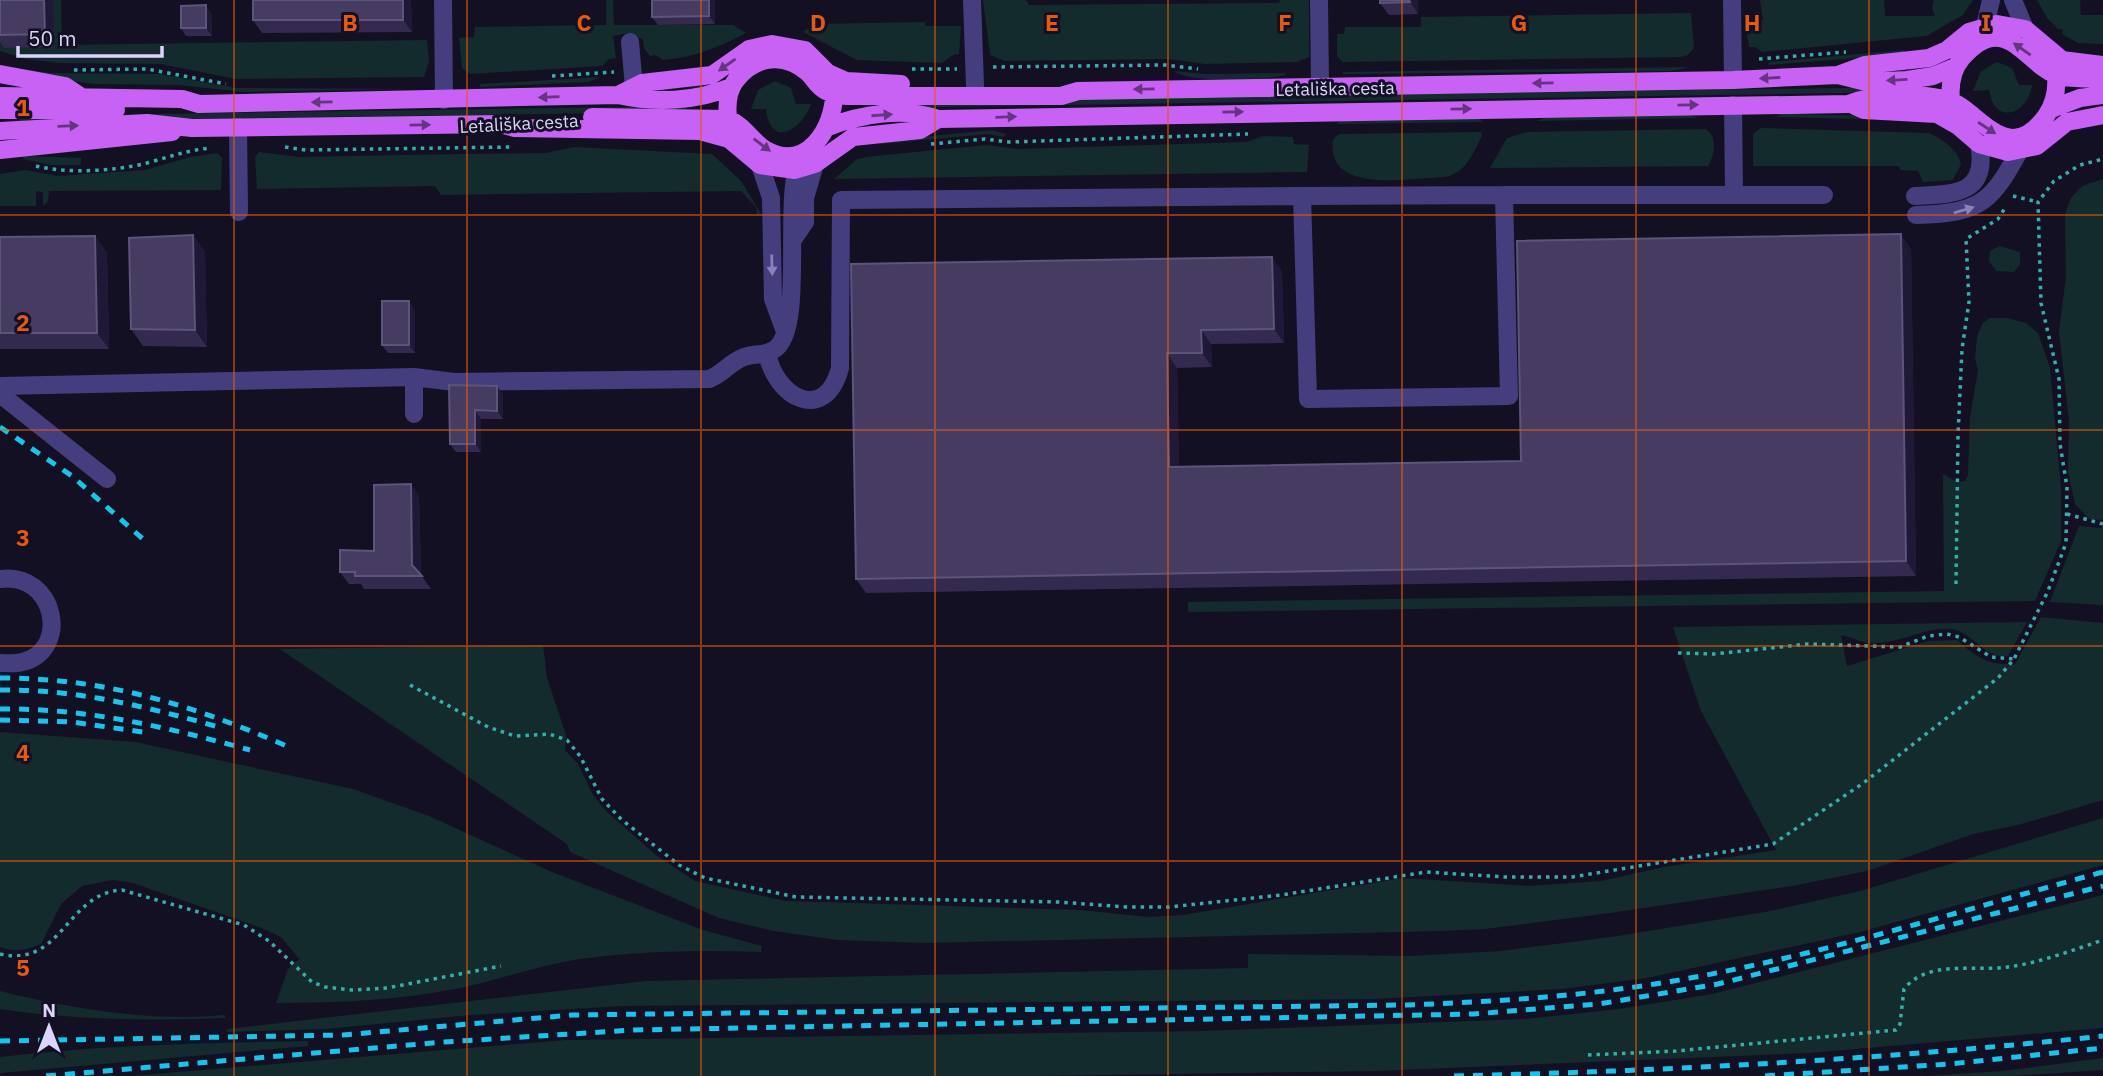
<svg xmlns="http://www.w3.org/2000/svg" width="2103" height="1076" font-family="'IBM Plex Sans',sans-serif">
<rect width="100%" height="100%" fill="#141023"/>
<path fill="#132b2c" d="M0,0l4,48 50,-2 -1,-46h8l1,45 365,-5 2,22 -5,15 -188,2 -75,-15 -101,-1 -35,-4 -25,-8z
M606,0h7l1,25h119l13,8c-29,15 -50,24 -83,27l-7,-5 -6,1 -6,-8 -1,-9 -14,-6 -16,3 3,22 -7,1 -7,7 -132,8 -8,-6 -3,-30 15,-1 1,-10 131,-2z
M983,0h43l3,5 250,-2 1,-3h29v57l-12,5 -92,2 -36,-5 -164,2 -15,-6z
M1760,0h124l1,16h50l-3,-8 2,-8h39l-10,15 -37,21 -164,16 -7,-5h-6l-3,-19 9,1 1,-9h7z
M2037,0h43l1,15h22v29l-25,-1 -16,-9 1,-5h-5l-11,-11z
M1691,13l3,35 -6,7 -8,2 -337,5 -6,-6v-22h7l1,-7h76v-10z
M925,22v4h36l-2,28 -6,1 -11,8 -85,-3 -54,-28 12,-8z
M1904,50l1,4 -137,11 1,-3z
M1997,62l15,6 7,17h13c-4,30 -38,41 -43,5l-16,1 8,-20z
M1689,67l-17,4 -329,3v-2z
M22,69l29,4 109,1 76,14 172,1 -163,3 -67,-7 -83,-1 -42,-5z
M1174,71l30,3 81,-1v2c-19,5 -100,8 -111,-4z
M601,77l-13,5 -108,5v-3z
M775,81l16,7 5,16h15c-10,28 -41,44 -45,5h-15l7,-19z
M1908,87v5l-1031,16v-6z
M687,106v6l-668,9v-5z
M1788,114l116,3v3l-131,-3z
M1689,115l10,3 -163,3 14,-5z
M1479,118l4,4 -146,2 3,-4z
M1761,128l167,5c13,4 31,18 33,31l-8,16 -30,2 -5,-11 -18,-1 -1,-4h-146v-32z
M1706,129c12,9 9,25 2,37l-218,2 17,-30 20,-6z
M992,130l14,4 -3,3 -15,-3 -107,10v-3z
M1481,132l1,4c-9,17 -16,38 -38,41 -35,1 -119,18 -111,-38l7,-5z
M1263,136l30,1 1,7 15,1 -2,27 -473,7 22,-19 9,-3 122,-12 30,4 230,-7z
M574,147l138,7 29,27 20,33h-4l-1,-7 -15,-16 -300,4 -6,-9 -178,3 -2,-32 4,-5 40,5 161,-3 86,-1z
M218,153l4,5 -1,32 -172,1 -1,10 -5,5v-14l-7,-1v15h-36v-32l26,-4 32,6 87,-6 45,-13z
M23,156l58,2v7h-30l-28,-6z
M2103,179v341l-14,-1 -14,-15 -7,-32 1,-51 -10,-89 7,-56 -1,-62 6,-16 11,-12z
M1999,246l21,6v12l-6,8 -18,-1 -7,-10 1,-10z
M1990,318h17l19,5 12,10 12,35 11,121v52l-26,60 -847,11v-10l756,-11 -1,-117 14,8 8,-1 3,-6 2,-57 8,-48 -3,-11 2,-23 6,-13z
M2079,526l24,2v77l-53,-3z
M2041,617l62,6v177l-85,25 -45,9 -106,37 -75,15 -182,27 -125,16 -44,2 -516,12 -87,-3 -64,-9 -55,-13 -149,-66 -3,-8 -287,-195 263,-4 4,33 19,57 -1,15 13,14 15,31 14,17 50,44 38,25 91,20 294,9 68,7 35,-2 220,-37 125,8 73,-5 63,-14 112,-17 -75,-139 -28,-84 354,-5 -19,34c-26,3 -34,-25 -58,-27 -27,-2 -54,17 -82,14 -9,-2 -18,-6 -27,-8l6,31 81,-25 29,-1c19,17 32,26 58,24z
M0,732l135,10 218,47 76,27 123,56 151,58 59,16 -1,6c-60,-2 -120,-1 -181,7 -40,6 -79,20 -119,29 -61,12 -123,15 -185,15l12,-34 11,-10 -18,-22 -22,-10 -126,-44 -21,-3 -30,6 -21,18 -20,40c-14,6 -26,9 -41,3z
M2103,818v47l-243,67 -213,46 -85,11 -188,10 -752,7 -152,9 -144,14 -99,3v-3l419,-48 602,-13v-14l162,2 91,-5 110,-14 154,-25 95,-21z
M2103,895v133l-294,25 -434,18 -335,5h-910l436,-36 635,-9 324,-12 94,-10 93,-15z
M0,991c72,18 151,31 225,24v3c-75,3 -150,2 -225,-9z
M308,1041v5l-308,27v-16c103,-12 204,-14 308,-16z
M2103,1058v12l-91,6h-88l78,-5z"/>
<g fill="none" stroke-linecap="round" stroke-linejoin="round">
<path stroke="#36adae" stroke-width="3.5" stroke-dasharray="3.5 5" stroke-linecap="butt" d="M1759,59l87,-7
M993,67l172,-2 33,4
M912,69h45
M74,70l73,-1 79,15
M552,76l62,-4
M931,144l54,-5 24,3 239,-8
M285,147l21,3 206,-3
M36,166c33,8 79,5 111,-3 22,-6 41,-13 64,-15
M2013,196l25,6
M2067,514l36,10
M1956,584l2,-149 4,-86 7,-47 -3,-63 32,-20 7,-11
M1678,653l36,1 94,-10 92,3 28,-11 19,-2 12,3 32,20 23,2
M410,685l78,42 27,9 34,-2 18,6 13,16 22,43 20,21 57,45 26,13 91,19 263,5 68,5h42l112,-12 145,-23 79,5h67l201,-33 89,-60 136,-106 16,-19 34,-68 18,-48 1,-56 -7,-43 -1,-65 -18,-76 -3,-101 16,-21 26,-16 23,-6
M0,954c63,14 66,-61 122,-64l122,35 25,16 43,41 13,5 27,3 35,-2 114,-22
M1588,1055l88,-4 220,-21 4,-6 4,-35c24,-30 71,-17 104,-22 31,-4 65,-17 95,-27"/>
<path stroke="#443e7f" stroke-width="18" d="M443,0l1,100
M972,0l3,86
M1319,0l1,86
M1732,0l1,80
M2013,0l12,29
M1982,39l9,-39
M630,42l4,45
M1733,105l1,89
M238,127l1,85
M760,165l11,33 2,101 11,30
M1302,196l202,-1
M1915,196c39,-2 74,-1 64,-52
M1916,215c71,-2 76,-15 110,-76
M792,241l13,-19v-24l10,-34
M767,353c8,44 58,72 73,15l1,-168 461,-4 6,203 201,-3 -5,-201h320
M414,377v37
M0,386l414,-9 40,5 255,-3c14,-5 21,-17 35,-22 10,-4 22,-1 31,-8 31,-22 6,-152 26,-193
M0,394l107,85
M0,579c56,-8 71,72 22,83 -7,2 -15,1 -22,1"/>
<path stroke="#c862f5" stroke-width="18" d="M0,74l65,12 15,10
M1838,75l27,-10 64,-7 18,-8 22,-18 28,-8 28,5 37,31 41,5
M618,95l24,-12 70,-8 37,-26 23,-5 33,6 23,23 18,8 55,3
M0,96l182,3 17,5 419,-9c36,8 77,7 113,-8
M1855,106l9,4 73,4 21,12 21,18 29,8 29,-6 30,-24 36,-7
M1952,109c-3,-18 -2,-37 10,-51 44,-51 65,9 97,18 13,4 31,2 44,2
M2051,109l29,-11 23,-3
M0,110h116
M592,117l136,2c17,7 23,22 38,31 40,23 68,-22 68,-56
M828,127c34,-13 75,-20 110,-8l910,-15c27,-11 69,-11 97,-5 32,7 61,72 101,17 13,-18 12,-41 6,-62
M0,131l147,-8 45,5 308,-4 15,4 185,3 29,8 31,26 35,5 20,-6 38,-27 67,-7 18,-11
M734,143c-7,-18 -11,-47 2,-63 19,-24 48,-28 71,-8 7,6 10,15 19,19 12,6 24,5 37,5h198l17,-5 655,-11 105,-5 28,7 41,-2 26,-4 22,-9
M0,150l172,-18"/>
<path stroke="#0fc8ed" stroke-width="5" stroke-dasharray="10 9" stroke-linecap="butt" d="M0,427l72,49 72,64
M0,678c107,0 192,27 289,69
M0,690c77,-1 148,17 222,38
M0,709c87,-1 166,18 250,41
M0,720l72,2 78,11
M0,1041l343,-6 229,-20 834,-10c83,-3 166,-8 249,-21 152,-24 300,-72 448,-112
M46,1076l398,-34 190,-12 840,-16 125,-10 119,-20 385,-98
M1454,1076c217,-5 434,-17 649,-40
M1765,1076l184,-12 154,-16"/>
</g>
<path fill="#342a4f" d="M0,0h53l1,47 -50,1 -4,-6z
M253,0h158l1,32 -150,1 -9,-13z
M652,0h63v24l-57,1 -6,-8z
M1418,0v14l-29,1 -9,-12z
M211,13l1,23h-26l-5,-8z
M193,235l12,17 2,95 -64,-1 -12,-17z
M95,236l12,17 2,96h-109v-112z
M1911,249l5,327 -1050,17 -10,-14 -5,-315 431,7 2,72 -73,1 1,23 -35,1 2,98 342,-5z
M415,310v43h-27l-6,-8z
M449,385l54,9v25h-22v33h-25l-6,-8z
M411,484l8,12 2,79 10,14h-67l-3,-5h-12l-9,-12 34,-21z"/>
<path fill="#1f1836" d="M44,0h9l1,47 -9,-13z
M403,0h8l1,32 -9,-12z
M709,0h6v24l-6,-8z
M1409,0h9v14l-8,-12z
M206,5l5,8 1,23 -6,-8z
M1901,234l10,15 5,327 -10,-15z
M193,235l12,17 2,95 -12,-17z
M95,236l12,17 2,96 -12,-16z
M1272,257l10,14 2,72 -10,-14z
M409,301l6,9v43l-6,-8z
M1201,330l10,14 1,23 -10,-14z
M1167,353l10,15 2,113 -10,-14z
M497,386l6,8v25l-6,-8z
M475,410l6,9v33l-6,-8z
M411,484l8,12 2,80 -9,-11z"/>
<path fill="#463c62" stroke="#5d547a" stroke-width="2" d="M0,0h44l1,34 -45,1z
M253,0h150v20h-150z
M652,0h57v16l-57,1z
M1380,0h29l1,2 -30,1z
M206,5v23h-25v-22z
M1901,234l5,327 -1050,18 -5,-315 421,-7 2,72 -73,1 1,23h-35l2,114 352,-6 -4,-220z
M193,235l2,95 -64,-1 -2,-91z
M95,236l2,97h-97v-96z
M382,301h27v44h-27z
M449,385l48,1v25l-22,-1v34h-25z
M411,484l1,81 10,11h-67v-4h-15v-22l34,1v-66z"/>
<defs><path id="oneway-solid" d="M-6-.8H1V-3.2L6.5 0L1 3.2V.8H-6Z" transform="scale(1.75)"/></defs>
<g fill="#653582">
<use href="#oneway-solid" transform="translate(2022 49) rotate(-145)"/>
<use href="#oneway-solid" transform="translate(727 65) rotate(145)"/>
<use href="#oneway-solid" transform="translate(1770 78) rotate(177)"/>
<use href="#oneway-solid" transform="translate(1897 80) rotate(177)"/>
<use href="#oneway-solid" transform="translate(1543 83) rotate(179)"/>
<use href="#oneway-solid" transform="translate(1144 89) rotate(179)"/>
<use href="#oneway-solid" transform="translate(549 97) rotate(178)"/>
<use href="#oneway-solid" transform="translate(322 102) rotate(179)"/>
<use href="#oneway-solid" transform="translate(1688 105) rotate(-1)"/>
<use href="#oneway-solid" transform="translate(1461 109) rotate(-1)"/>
<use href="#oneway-solid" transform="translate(1233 112) rotate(-1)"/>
<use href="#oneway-solid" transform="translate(882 115) rotate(-4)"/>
<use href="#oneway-solid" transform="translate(1006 117) rotate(-2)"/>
<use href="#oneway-solid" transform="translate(420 125) rotate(-1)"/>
<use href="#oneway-solid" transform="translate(68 126) rotate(-2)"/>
<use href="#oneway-solid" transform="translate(1987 128) rotate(33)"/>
<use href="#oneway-solid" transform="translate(762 145) rotate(37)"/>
</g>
<g fill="#8882b7">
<use href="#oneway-solid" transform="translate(1964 210) rotate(-16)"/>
<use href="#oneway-solid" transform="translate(772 265) rotate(88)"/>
</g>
<path fill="none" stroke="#e8590c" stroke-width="2" stroke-opacity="0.55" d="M234,0v1076M467,0v1076M701,0v1076M935,0v1076M1168,0v1076M1402,0v1076M1636,0v1076M1869,0v1076M0,215h2103M0,430h2103M0,646h2103M0,861h2103"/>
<g text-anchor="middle" stroke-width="6" stroke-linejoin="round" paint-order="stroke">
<g font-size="18" fill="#dbd4fc" stroke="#141023">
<text transform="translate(1335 89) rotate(-1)" y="6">Letališka cesta</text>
<text transform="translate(519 124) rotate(-3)" y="6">Letališka cesta</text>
</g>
</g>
<g font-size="23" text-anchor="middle" font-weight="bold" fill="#e8590c" stroke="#141023" stroke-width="6" stroke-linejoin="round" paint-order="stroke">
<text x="350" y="31">B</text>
<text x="584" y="31">C</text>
<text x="818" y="31">D</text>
<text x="1052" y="31">E</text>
<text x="1285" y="31">F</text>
<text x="1519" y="31">G</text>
<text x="1752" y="31">H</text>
<text x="1986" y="31">I</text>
<text x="23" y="116">1</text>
<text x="23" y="331">2</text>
<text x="23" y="546">3</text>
<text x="23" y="761">4</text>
<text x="23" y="976">5</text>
</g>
<g transform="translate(49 1027)" stroke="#141023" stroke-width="5" paint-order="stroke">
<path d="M0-5L12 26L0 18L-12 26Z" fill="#dbd4fc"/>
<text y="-10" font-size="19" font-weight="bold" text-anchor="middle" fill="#dbd4fc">N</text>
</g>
<path d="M18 46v10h144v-10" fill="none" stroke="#dbd4fc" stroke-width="3.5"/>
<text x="28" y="46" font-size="21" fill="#dbd4fc" stroke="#141023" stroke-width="5" paint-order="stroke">50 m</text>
</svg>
